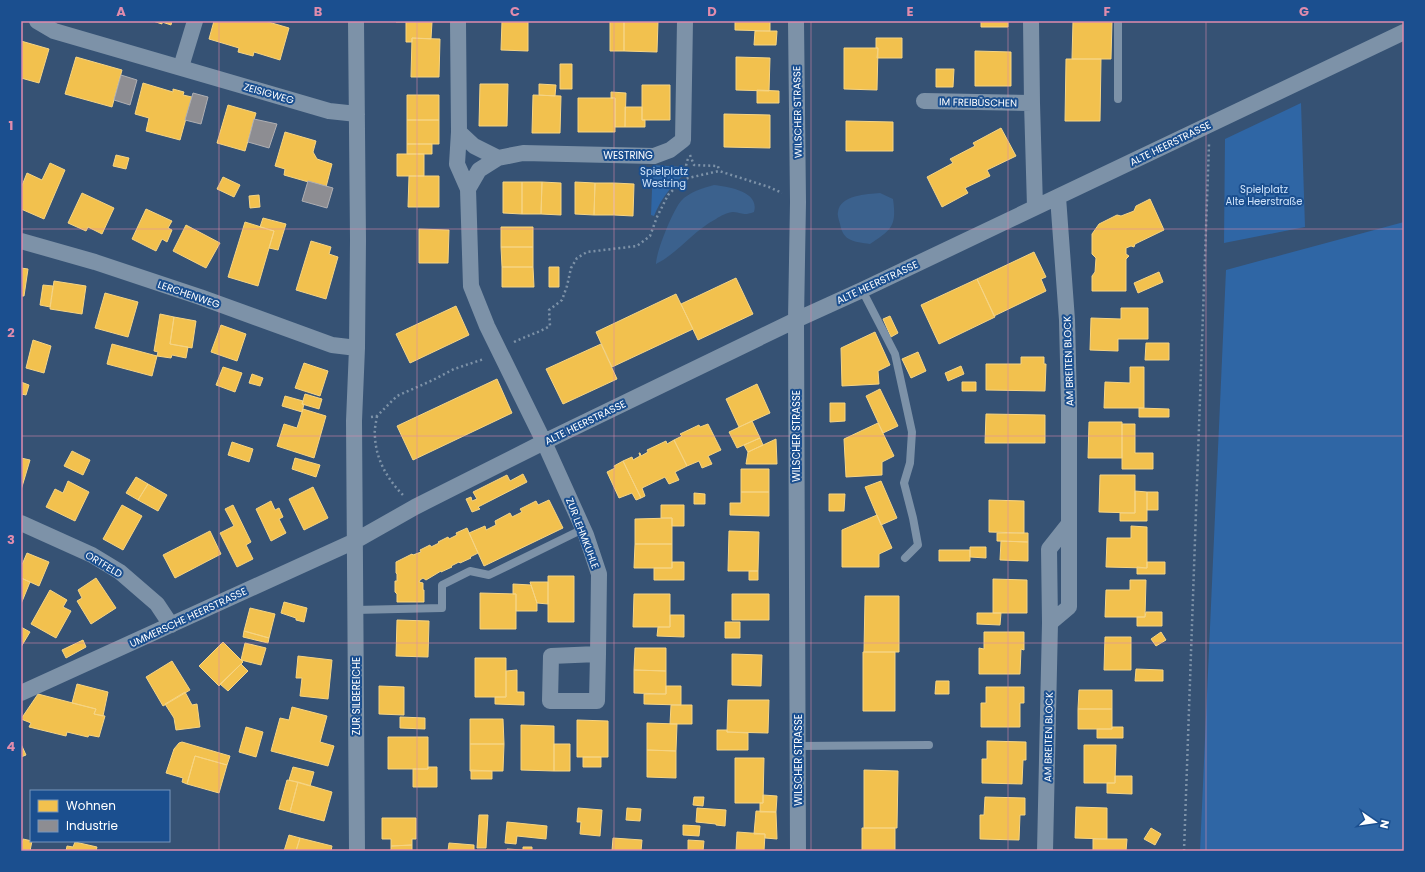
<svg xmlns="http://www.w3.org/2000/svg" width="1425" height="872" font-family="Poppins,sans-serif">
<rect width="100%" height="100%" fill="#365274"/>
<path fill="#2f66a5" d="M1301,103l4,124 -81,16 1,-104z
M653,165l30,2 1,8c-14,12 -23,24 -30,41l-3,-1z
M1404,222v629h-204l26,-581z"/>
<path fill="#3b618d" d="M714,185c14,2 46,6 40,27 -11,4 -10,1 -21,0 -5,0 -13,4 -17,7 -23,12 -38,34 -60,45 0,-12 17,-54 25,-63 8,-9 22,-13 33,-16z
M880,193l13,6c4,28 -2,31 -23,45 -7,-1 -16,-2 -21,-5 -6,-3 -8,-10 -9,-15 -1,-4 -3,-9 -2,-12 2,-17 29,-18 42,-19z"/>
<path fill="#f2c14e" stroke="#f6d483" d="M153,21h19l-1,4 -9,-3v2z
M214,21h51l24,7 -9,32 -26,-8 -1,4 -15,-4 1,-4 -30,-9z
M396,21h22v1h-22z
M502,21h26v30l-27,-1z
M610,21h14v30h-14z
M624,21h34l-1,31 -33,-1z
M735,21h35v10l-35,-1z
M981,21h27v6h-27z
M1073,21h39l-1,38h-39z
M406,22h26l-1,17 -19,-1v4h-6z
M755,31h22l-1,14h-22z
M412,38l28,1 -1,38h-28z
M876,38h26v20h-25l1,-10h-2z
M21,41l28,8 -10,34 -18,-5z
M844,48h34l-1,42 -33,-1z
M975,51l36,1v34h-36z
M76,57l46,13 -10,37 -47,-13z
M736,57l34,1 -1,33 -33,-1z
M1066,59h35l-1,62h-35z
M560,64h12v25h-12z
M936,69h18l-1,18h-17z
M143,83l30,9v-3l11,3 -1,3 9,2 -12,43 -34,-9 3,-13 -14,-4z
M480,84h28l-1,42h-28z
M539,84l17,1 -1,11 -16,-1z
M642,85h28v35h-28z
M757,90l22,1v12h-22z
M611,92l15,1 -1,34h-10v-29h-4z
M407,95h32v25h-32z
M533,95l28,1 -1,37h-28z
M578,98h37v34h-37z
M228,105l28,8 -11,38 -28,-8z
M625,107h17v13h3v7h-20z
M724,114l46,1v33l-46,-1z
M407,120h32v24h-32z
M846,121l47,1v29h-47z
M1001,128l15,28 -29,14 3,6 -25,12 3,5 -26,14 -15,-30 26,-14 -3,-4 25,-13 -2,-3z
M285,132l31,9 -3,11 4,7 15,5 -6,23 -42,-12 1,-6 -10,-3z
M407,144h25v10h-25z
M397,154h27v22h-27z
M116,155l13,3 -3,11 -13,-3z
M50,163l15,7 -21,49 -23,-10v-21l6,-15 15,7z
M409,176h30v31h-31z
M223,177l17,8 -6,12 -17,-8z
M503,182h19v32l-19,-1z
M522,182h20l-1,32h-19z
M542,182l19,1v32l-20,-1z
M575,182l20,1 -1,32 -19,-1z
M595,183h19v32h-20z
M614,183l20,1 -1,32 -19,-1z
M82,193l32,15 -12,26 -14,-7 -2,4 -18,-8z
M259,195l1,12 -10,1 -1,-12z
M1150,199l14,31 -29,14 -1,3 -3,-1 -5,2v6l3,2 -3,3v32h-34v-15l3,-4 1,-14 -4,-4v-20l7,-10 18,-9 4,1 13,-5 2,-5z
M146,209l26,12 -4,7 4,2 -5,12 -5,-3 -6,12 -24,-12z
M263,218l23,6 -8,26 -9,-2 5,-17 -14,-4z
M245,222l29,9 -16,55 -30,-9z
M186,225l34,18 -14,25 -33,-17z
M501,227h32v20h-32z
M419,229l30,1 -1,33h-29z
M311,241l20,6 -2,7 9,3 -12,42 -30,-9z
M501,247h32v20h-31z
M1034,252l12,25 -5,2 5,12 -52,25 -17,-37z
M502,267h31l1,20h-32z
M549,267h10v20h-10z
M21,268l7,1 -4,27h-3z
M1159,272l4,10 -25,11 -4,-10z
M736,278l17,36 -55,26 -17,-36z
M977,279l18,38 -56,27 -18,-39z
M54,281l32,5 -4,28 -32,-5z
M43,285l10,1 -3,21 -10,-2z
M105,293l33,9 -10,35 -33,-9z
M676,294l17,35 -81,38 -16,-35z
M456,306l13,29 -59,28 -14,-29z
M1121,308h27v31h-30v12l-28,-1 1,-32 30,1z
M160,314l14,3 -4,27 18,3 -2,11 -14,-3 -1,3 -14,-2 1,-4 -4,-1z
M890,316l8,17 -7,4 -8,-18z
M174,317l22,4 -4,27 -22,-4z
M221,325l25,9 -9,27 -26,-9z
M875,332l15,33 -12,6 1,13 -37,2 -1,-38z
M33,340l18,6 -7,27 -18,-5z
M1146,343h23v17h-24z
M112,344l45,12 -5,20 -45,-12z
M601,344l16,35 -54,25 -17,-35z
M918,352l8,19 -15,7 -9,-19z
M1021,357h23v7h2l-1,27 -59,-1v-26h35z
M304,363l24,8 -8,25 -25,-8z
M961,366l3,8 -16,7 -3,-8z
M223,367l19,6 -7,19 -19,-7z
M1130,367h14v41h-40l1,-26 25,1z
M252,374l11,4 -3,8 -11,-3z
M497,379l15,34 -99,47 -16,-34z
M21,382l8,3 -3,10 -5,-1z
M962,382h14v9h-14z
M757,384l13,29 -31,14 -13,-28z
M880,389l18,37 -15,7 -17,-37z
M305,394l17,5 -3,10 -17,-5z
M285,396l18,5 -1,3h2l-2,8 -20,-6z
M830,403h15v18l-15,1z
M1139,408l30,1v8h-30z
M303,409l23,7 -12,42 -37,-12 7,-22 13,4z
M986,414l59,1v28h-60z
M752,421l8,17 -23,10 -8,-16z
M1089,422h33v36h-34z
M878,423l16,33 -12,6v13l-36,2 -2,-38z
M708,424l13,26 -13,6 4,8 -10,4 -3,-7 -12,5 -13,-26 8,-4 -2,-2 19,-9 1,2z
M1122,424h13v29h18v16h-31z
M760,438l3,7 -15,7 -4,-7z
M776,439l1,25h-31l2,-12z
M674,440l13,26 -12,6 4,8 -10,4 -4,-7 -23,11 3,8 -4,2 -18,-37 9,-4 1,3 7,-4 -1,-3h1l1,3 7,-4 -1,-2 19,-9 1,3z
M232,442l21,7 -4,13 -21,-7z
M72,451l18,9 -7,15 -19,-9z
M21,458l9,2 -9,30z
M295,458l25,7 -4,12 -24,-8z
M623,461l18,37 -5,2 -4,-7 -13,5 -12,-26 8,-4 -1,-2z
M741,469h28v23h-28z
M523,474l4,8 -49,25 2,2 -8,3 -6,-13 5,-2 1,4 5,-2 -4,-7 34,-17 3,6z
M1100,475h35v38l-36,-1z
M136,477l12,7 -10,16 -12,-7z
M68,481l21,11 -14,29 -29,-14 9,-18 8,4z
M881,481l16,37 -16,7 -16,-38z
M148,484l19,11 -9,16 -20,-11z
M313,487l15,31 -24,12 -15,-31z
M1135,491l12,1v29h-27v-8h15z
M741,492h28v24l-39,-1v-12h11z
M1147,492h11v18h-11z
M694,493l11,1v10h-11z
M829,494h16l-1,17h-15z
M549,500l14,28 -79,38 -15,-33 16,-7 1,4 10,-5 -1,-4 15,-8 2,4 10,-5 -2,-3 16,-8 2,4z
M989,500l35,1v32l-35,-1z
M271,501l4,9 4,-2 4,9 -4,2 7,14 -15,8 -15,-32z
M122,505l20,11 -19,34 -20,-11z
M233,505l18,37 -5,3 7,14 -16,8 -17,-34 14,-7 -9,-17z
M661,505h23v21h-12v-8h-11z
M877,515l15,33 -13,6v13h-37v-37z
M672,518v26h-37v-25z
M1131,526l16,1v41l-41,-1 1,-29h24z
M467,528l11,25 -8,4 1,1 -11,5 -1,-1 -8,4 1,1 -11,5v-1l-15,9 -3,-2 -3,2 -1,2 4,1v7h1v12h-27v-8l-2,-2v-11h2v-7l-1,-1v-11l16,-8 1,1 8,-3 -1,-2 10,-5 1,2 8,-4 -1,-1 10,-5 1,2 8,-4 -1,-2z
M210,531l11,23 -46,24 -12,-23z
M729,531l30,1 -1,39h-30z
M997,533h31v9l-31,-1z
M1001,541l27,1v19l-28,-1z
M635,544h37v24h-38z
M970,547h16v11l-16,-1z
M939,550h31v11h-31z
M27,553l22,9 -10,24 -18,-8v-11z
M672,562h12v18h-30v-12h18z
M1147,562h18v12h-28v-7l10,1z
M749,571h9v9h-9z
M548,576h26v46h-26z
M21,578l9,4 -9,22z
M96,578l20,30 -25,16 -14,-23 5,-3 -4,-8z
M993,579l34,1v33h-34z
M1130,580h16l-1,37h-40l1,-27h24z
M530,582h18v22l-11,-1z
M513,584l18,1 6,18v8h-21v-17h-3z
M50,590l17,10 -4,7 8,4 -15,27 -25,-14z
M480,593l36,1v35h-36z
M634,594h36v33h-37z
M732,594h37v26h-37z
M865,596h34v56h-35z
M284,602l23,6 -3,14 -8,-2v-2l-15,-5z
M250,608l25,6 -6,24 -25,-7z
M1146,612h16v14h-25v-9h8z
M977,613h24l-1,12 -23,-1z
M670,615h14v22l-27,-1 1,-9h12z
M397,620l32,1 -1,36 -32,-1z
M725,622h15v16h-15z
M21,627l9,5 -9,15z
M244,631l25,7 -1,5 -25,-6z
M984,632h40v18l-3,-1 -1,25h-41v-26l5,1z
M1161,632l5,8 -10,6 -5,-7z
M1105,637h26v33h-27z
M83,640l3,7 -20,11 -4,-8z
M223,642l20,20 -24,24 -20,-20z
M245,643l21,5 -5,17 -20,-5z
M635,648h31v23l-32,-1z
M863,652h32v59h-32z
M732,654l30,1 -1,31 -29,-1z
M298,656l34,4 -4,39 -28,-3 2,-18h-6z
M475,658h31v39h-31z
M172,661l18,29 -27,16 -17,-29z
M241,664l7,7 -20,20 -8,-7z
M1136,669l27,1v11h-28z
M517,670v22h7v13l-29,-1v-7h11v-26z
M634,670l32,1v23l-32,-1z
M936,681h13v13h-14z
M77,684l31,8 -5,24 -9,-2 2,-5 -24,-6z
M379,686l25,1v28l-25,-1z
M666,686h15v19l-37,-1v-10h22z
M986,687h38v16h-4v24h-39v-24h5z
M1079,690h33v19h-34z
M185,692l7,13 5,-1 3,23 -24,3 -2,-12 -9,-14z
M38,694l58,15 -2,5 11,2 -6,21 -10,-2 -1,2 -21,-5 -1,4 -37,-9 2,-4 -10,-4z
M728,700h41l-1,33 -41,-1z
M671,705h21v19h-22z
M292,707l35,9 -7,26 14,4 -6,20 -57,-15 9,-33 9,2z
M1078,709h34v20h-34z
M400,717l25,1v11l-25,-1z
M470,719h33l1,25h-34z
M577,720l31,1v36h-31z
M647,723l30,1 -1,27 -29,-1z
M521,725l33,1v45l-33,-1z
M246,727l17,5 -7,25 -17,-5z
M1112,727h11v11h-26v-9h15z
M717,730h10v2l21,1v17h-31z
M388,737h40v32h-40z
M987,741l39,1v18h-3l-1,24 -40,-1v-24h5z
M182,742l48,14 -3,9 -32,-9 -8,28 -5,-2 1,-4 -17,-5 8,-24 5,-6z
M21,744l5,11 -5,2z
M470,744h34l-1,27h-33z
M554,744h16v27h-16z
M1084,745h32l-1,38h-31z
M647,750l29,1v27l-29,-1z
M195,756l32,9 -8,28 -32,-9z
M583,757h18v10h-18z
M735,758h29l-1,45h-28z
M293,767l21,5 -4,14 -21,-6z
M428,767h9v20h-24v-18h15z
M471,770l21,1v8h-21z
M864,770l34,1 -1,57h-33z
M1115,776h17v18l-25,-1v-10h8z
M287,780l11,2 -8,30 -11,-3z
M298,782l34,10 -8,29 -34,-9z
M763,795l14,1 -1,16h-16v-9h3z
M694,797h10l-1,9 -10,-1z
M985,797l40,1v17h-5l-1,25 -39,-1v-24h4z
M1076,807l31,1v31l-32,-1z
M578,808l24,2 -2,26 -20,-2 1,-12h-4z
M627,808l14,1 -1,12 -14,-1z
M697,808l29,2 -1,16 -9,-1v-1l-20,-2z
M756,811l20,1 1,27 -12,-1v-4h-11z
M479,815h9l-2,33h-9z
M382,818h34v21h-4v6l-21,1v-7h-9z
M507,822l40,4 -1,13 -29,-3 -1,8 -11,-1z
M683,825l17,1 -1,10 -16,-1z
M862,828h33v23h-33z
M1151,828l10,6 -6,11 -11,-6z
M737,832l28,2 -1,17h-28z
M289,835l11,3 -4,13h-12z
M300,838l32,8 -1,5h-35z
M613,838l29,2 -1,11h-29z
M23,839l9,2 -2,10h-9z
M1093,839h34l-1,12h-33z
M688,840l16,1 -1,10h-15z
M75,842l22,5 -1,4h-30l1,-5 6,1z
M449,843l25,2v6h-26z
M412,845v6h-21v-5z
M523,847h9v4h-25v-2l16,1z"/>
<path fill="#8d8d92" stroke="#afafb3" d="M121,75l16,5 -7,25 -16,-5z
M193,93l15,4 -7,27 -16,-4z
M254,119l23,5 -8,24 -21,-6z
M308,181l25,7 -6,20 -25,-7z"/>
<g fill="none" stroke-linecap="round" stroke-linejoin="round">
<path stroke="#7d92a8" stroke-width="2.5" stroke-dasharray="2 3" stroke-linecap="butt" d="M690,155l4,10 24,1 1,5
M688,159c-3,6 -2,13 0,19
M514,342c12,-6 24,-9 36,-16l-1,-16 13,-10 5,-14 4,-18 6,-10 10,-6 50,-6 13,-10 7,-19 11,-22 10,-10 10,-7 31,-7 50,16 13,6
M377,416c-1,7 -3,14 -2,21 1,22 12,42 28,58
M371,417l6,-1 20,-20 36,-16 21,-11 30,-10
M1184,851l25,-707"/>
<path stroke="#7d92a8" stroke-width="8" d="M1118,99v-78
M862,290l33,64 17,78 -2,31 -6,20 9,35 5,27 -13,13
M355,610l87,-2v-23l28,-14 19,4 94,-46
M798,746l131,-1"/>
<path stroke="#7d92a8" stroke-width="16" d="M37,21l17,10 275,80 28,3
M356,21l2,219 -1,108 -3,73 3,430
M458,21l1,111 -2,32 11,25 3,97 16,40 57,116 42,93 13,39 -1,80 -47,2 -1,45h47l1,-47
M796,21l2,181 -2,118 2,531
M1031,21l1,82 3,104
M181,67l14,-46
M924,101l108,2
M459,132l15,14 24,12
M468,189l11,-19 19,-12 25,-5 131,3 16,-6 13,-10 2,-119
M21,241l74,21 105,35 132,48 25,3
M21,523l71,32 28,17 37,32 14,21
M1050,623l19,-16v-204l-2,-83 -9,-123
M21,693l334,-152 60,-34 129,-65 252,-122 66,-30 542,-258
M1045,851l5,-228 -1,-74 19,-24"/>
</g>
<path fill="none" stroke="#e08cad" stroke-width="1" stroke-opacity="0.55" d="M219,21v830M417,21v830M614,21v830M811,21v830M1008,21v830M1206,21v830M21,229h1383M21,436h1383M21,643h1383"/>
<g text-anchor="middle" stroke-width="4" stroke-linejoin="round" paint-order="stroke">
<g font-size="10" fill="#fff" stroke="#1b4f8f">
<text transform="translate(269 93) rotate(16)" y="4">ZEISIGWEG</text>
<text transform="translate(978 102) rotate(1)" y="4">IM FREIBÜSCHEN</text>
<text transform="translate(797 112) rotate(-91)" y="4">WILSCHER STRASSE</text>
<text transform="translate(1170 143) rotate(-26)" y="4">ALTE HEERSTRASSE</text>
<text x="628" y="159">WESTRING</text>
<text transform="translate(877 282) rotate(-25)" y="4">ALTE HEERSTRASSE</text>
<text transform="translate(189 294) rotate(19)" y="4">LERCHENWEG</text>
<text transform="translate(1068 361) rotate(-92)" y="4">AM BREITEN BLOCK</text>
<text transform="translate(585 422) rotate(-26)" y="4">ALTE HEERSTRASSE</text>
<text transform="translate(796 436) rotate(-90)" y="4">WILSCHER STRASSE</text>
<text transform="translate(583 533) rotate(69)" y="4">ZUR LEHMKUHLE</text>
<text transform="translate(104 564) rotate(31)" y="4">ORTFELD</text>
<text transform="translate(188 617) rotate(-25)" y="4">UMMERSCHE HEERSTRASSE</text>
<text transform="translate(356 696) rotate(-90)" y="4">ZUR SILBEREICHE</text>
<text transform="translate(1048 737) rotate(-89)" y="4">AM BREITEN BLOCK</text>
<text transform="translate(798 760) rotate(-90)" y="4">WILSCHER STRASSE</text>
</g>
<g font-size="10" fill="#cfe3fa" stroke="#1b4f8f">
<text x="664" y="175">Spielplatz<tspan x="664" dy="12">Westring</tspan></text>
<text x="1264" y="193">Spielplatz<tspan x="1264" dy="12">Alte Heerstraße</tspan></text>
</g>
</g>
<rect width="1425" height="872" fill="none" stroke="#1b4f8f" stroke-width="44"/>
<rect x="30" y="790" width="140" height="52" fill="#1b4f8f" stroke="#7695bc"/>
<rect x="38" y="800" width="20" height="12" fill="#f2c14e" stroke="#7695bc"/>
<text x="66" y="810" font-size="12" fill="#ffffff">Wohnen</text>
<rect x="38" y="820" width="20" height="12" fill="#8d8d92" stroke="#7695bc"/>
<text x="66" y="830" font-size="12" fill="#ffffff">Industrie</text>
<g transform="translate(1375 822) rotate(103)" stroke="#1b4f8f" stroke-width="3" paint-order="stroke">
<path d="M0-3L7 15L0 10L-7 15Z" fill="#ffffff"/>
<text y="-6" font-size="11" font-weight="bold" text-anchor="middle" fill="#ffffff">N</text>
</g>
<rect x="22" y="22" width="1381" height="828" fill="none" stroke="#e08cad" stroke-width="1.5"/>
<g font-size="13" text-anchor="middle" font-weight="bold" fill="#e08cad">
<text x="121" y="16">A</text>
<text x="318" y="16">B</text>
<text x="515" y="16">C</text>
<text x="712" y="16">D</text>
<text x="910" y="16">E</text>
<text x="1107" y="16">F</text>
<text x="1304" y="16">G</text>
<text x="11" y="130">1</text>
<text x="11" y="337">2</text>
<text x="11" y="544">3</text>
<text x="11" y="751">4</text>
</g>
</svg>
